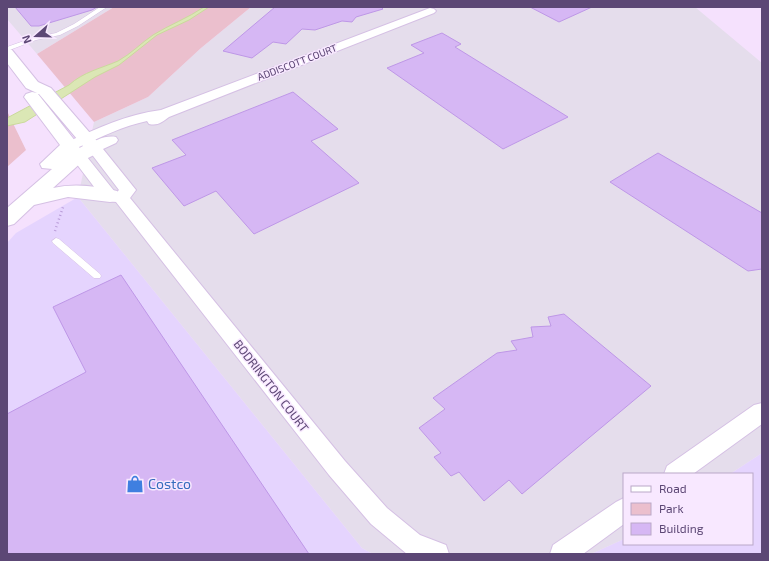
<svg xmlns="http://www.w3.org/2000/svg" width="769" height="561" font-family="'Exo 2',sans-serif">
<rect width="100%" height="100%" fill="#f5e1fd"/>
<path fill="#e5d4fe" d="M78,197l284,351 11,6h-366v-311l9,-10z
M762,453v101h-171l33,-15v5h128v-70h-22z"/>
<path fill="#e5ddec" d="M7,7h107l-77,47 -30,-35z
M251,7h444l67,56v390l-32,21h-106v65l-33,15h-218l-11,-6 -284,-351 16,-75 54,-25 53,-49z"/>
<path fill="#ebbfcd" d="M114,7h137l-50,41 -53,49 -54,25 -57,-68z
M7,111l19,39 -19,17z"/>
<path fill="#dbe7b5" stroke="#cada9b" d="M204,7h5l-20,13 -32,15 -38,30 -24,12 -70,45 -18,4v-8l62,-33c14,-13 33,-17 49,-24 13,-7 23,-18 35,-26 16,-10 35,-17 51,-28z"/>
<path fill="#d6b7f4" stroke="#be97e7" d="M15,7h82l-5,3 -53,16h-8z
M275,7h106l2,2 -27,8 -4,5 -10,-1 -27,9 -13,-1 -16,15 -13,-2 -21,16 -29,-7z
M530,7h62l-33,15z
M442,33l19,11 -6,3 113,70 -65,32 -116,-81 37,-15 -13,-8z
M293,92l45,37 -27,12 48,42 -105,51 -38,-43 -32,15 -32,-38 34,-13 -14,-15z
M658,153l104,60v56l-14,2 -138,-89z
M121,275l188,279h-302v-140l79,-42 -33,-65z
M564,314l87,72 -129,108 -13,-14 -25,21 -25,-29 -8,4 -17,-19 7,-4 -22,-25 26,-19 -12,-11 64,-45 20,-3 -6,-9 22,-4 -2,-10 20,-1 -3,-9z"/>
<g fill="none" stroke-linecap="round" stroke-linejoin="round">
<g stroke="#d5c0e4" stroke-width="1">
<path id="service" d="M100,7h7l-29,19 -18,9 -24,5 -29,11v-4l25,-9 24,-5 18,-9z
M56,238l3,1 41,35 1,2 -1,2h-6l-41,-35 -1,-2z"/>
</g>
<g stroke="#d5c0e4" stroke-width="2">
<path id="minor" d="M430,8l4,1 2,2 -2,2 -265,104c-7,5 -11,9 -20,7l-2,-3c-24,5 -46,16 -68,26l36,45h2l2,-2 -32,-42c5,-8 20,-13 29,-11l2,3 -2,3 -13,6 33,41 -6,8 215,263 42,47 33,27 26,10 3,9h-42l-36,-30 -42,-49 -213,-273 -12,-2 -41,-54 2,-3c31,-14 62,-29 96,-33z
M762,403v21l-69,50h-29l3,-8 87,-61z
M624,498v26l-41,30h-33l3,-9 63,-43z"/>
</g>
<g stroke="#d5c0e4" stroke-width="2">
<path id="tertiary" d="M7,48l5,2 26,32 13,6 52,60 -3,4 -16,8 -31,28c21,-5 44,-2 64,3l3,5 -3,5 -7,1 -42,-5 -34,8 -20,19 -7,2v-18l45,-39 -10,-1 -2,-4 20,-19 -36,-48 2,-3 6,-2 5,1 -11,-5 -19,-25zM38,94h1l44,52 -7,4 3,-4 -3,-4z"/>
</g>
<path stroke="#b99bd8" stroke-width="2.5" stroke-dasharray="1 3" stroke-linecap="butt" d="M55,231l8,-24"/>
<use href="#service" fill="#fff" fill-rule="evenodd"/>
<use href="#minor" fill="#fff" fill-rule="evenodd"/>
<use href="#tertiary" fill="#fff" fill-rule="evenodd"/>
</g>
<defs>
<g id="shop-bare" transform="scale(1.38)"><path d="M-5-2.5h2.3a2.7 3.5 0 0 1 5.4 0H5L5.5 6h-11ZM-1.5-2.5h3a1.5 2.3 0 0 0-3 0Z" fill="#3f7fe0" stroke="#f8e8ff" stroke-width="2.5" paint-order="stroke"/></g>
</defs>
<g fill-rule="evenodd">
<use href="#shop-bare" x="135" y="484"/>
</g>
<g text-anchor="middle" stroke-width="3" stroke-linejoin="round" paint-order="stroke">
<g font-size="10" fill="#5c4775" stroke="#f8e8ff">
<text transform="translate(297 62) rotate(-21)" y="4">ADDISCOTT COURT</text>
</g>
<g font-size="12" fill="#5c4775" stroke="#f8e8ff">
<text transform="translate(271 386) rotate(52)" y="4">BODRINGTON COURT</text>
</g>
<g font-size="14" fill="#366cbe" stroke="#f8e8ff" text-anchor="start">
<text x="148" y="489">Costco</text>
</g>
</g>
<rect width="769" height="561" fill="none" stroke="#5c4775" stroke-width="16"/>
<rect x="623" y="473" width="130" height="72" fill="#f8e8ff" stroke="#baa8c8"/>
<rect x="631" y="486" width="20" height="6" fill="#ffffff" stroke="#baa8c8"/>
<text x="659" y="493" font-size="12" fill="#5c4775">Road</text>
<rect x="631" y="503" width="20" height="12" fill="#ebbfcd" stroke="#baa8c8"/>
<text x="659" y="513" font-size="12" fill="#5c4775">Park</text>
<rect x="631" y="523" width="20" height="12" fill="#d6b7f4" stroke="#baa8c8"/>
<text x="659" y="533" font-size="12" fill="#5c4775">Building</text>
<g transform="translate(36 36) rotate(250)" stroke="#f8e8ff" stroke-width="3" paint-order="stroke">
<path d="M0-3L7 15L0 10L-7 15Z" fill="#5c4775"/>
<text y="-6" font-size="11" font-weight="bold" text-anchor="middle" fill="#5c4775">N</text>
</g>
</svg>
